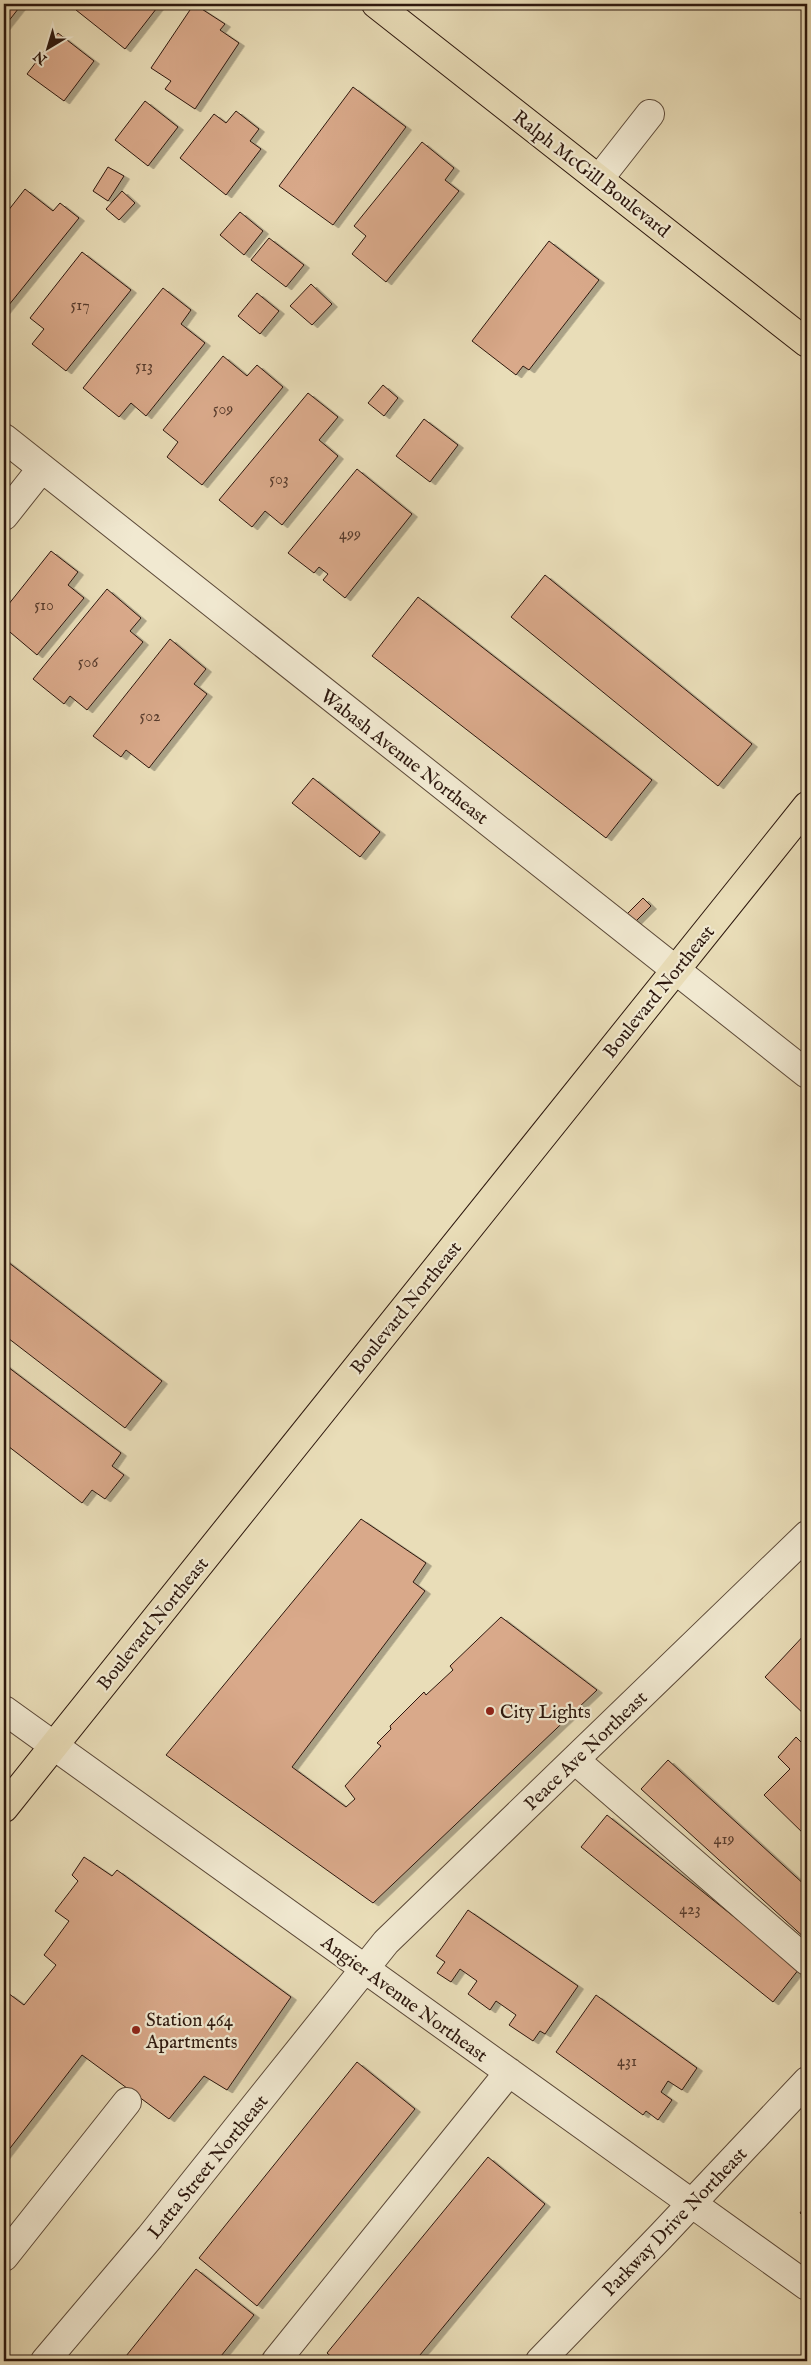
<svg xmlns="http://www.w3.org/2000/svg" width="811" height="2365" font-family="'IM FELL English',serif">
<defs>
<filter id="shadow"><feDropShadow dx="5.5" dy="3" stdDeviation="0" flood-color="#0004"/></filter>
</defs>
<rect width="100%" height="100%" fill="#e9ddb8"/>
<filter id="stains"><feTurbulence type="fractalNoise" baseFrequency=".004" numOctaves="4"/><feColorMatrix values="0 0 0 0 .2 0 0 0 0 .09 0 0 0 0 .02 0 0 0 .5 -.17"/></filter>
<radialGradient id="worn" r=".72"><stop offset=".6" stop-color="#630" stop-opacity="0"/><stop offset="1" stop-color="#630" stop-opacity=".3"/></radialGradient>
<path fill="#d9a98a" stroke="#2d180e" filter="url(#shadow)" d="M4,4h18l-18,23z
M81,4h79l-35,45 -49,-39z
M194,4l31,20 -5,6 19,13 -44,66 -30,-20 6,-8 -20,-13z
M58,33l36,28 -30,40 -37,-27z
M353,87l53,40 -73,98 -54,-39z
M145,101l33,26 -30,39 -33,-26z
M236,111l23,18 -9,12 11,8 -35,46 -46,-37 34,-44 12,9z
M422,142l32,26 -9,12 14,11 -73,91 -34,-28 14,-18 -12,-10z
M108,167l16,9 -16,25 -15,-10z
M25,189l28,22 7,-8 19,15 -75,93v-95z
M122,191l13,12 -16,17 -13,-11z
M240,212l23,19 -19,24 -24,-20z
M269,238l35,27 -18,22 -35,-27z
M549,241l50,39 -70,90 -6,-4 -7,9 -44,-34z
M82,252l49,38 -65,81 -34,-27 12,-15 -14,-11z
M311,284l21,20 -20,21 -22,-19z
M163,288l28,22 -10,14 24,19 -59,73 -15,-13 -12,14 -36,-29z
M257,293l22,18 -19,23 -22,-18z
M223,356l24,20 10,-11 26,22 -81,98 -35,-28 11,-15 -15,-12z
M383,385l15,13 -14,18 -16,-13z
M308,393l30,24 -19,23 19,16 -56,69 -17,-14 -13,16 -33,-27z
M424,419l34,26 -28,37 -34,-26z
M357,469l55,45 -67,84 -22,-18 5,-6 -9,-7 -5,6 -26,-20z
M51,551l27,21 -10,13 16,13 -47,57 -33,-28v-17z
M545,575l207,169 -34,42 -207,-169z
M107,589l34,29 -11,13 13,11 -56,68 -17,-14 -6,8 -31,-25z
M418,597l234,183 -46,58 -234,-182z
M170,639l36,30 -12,15 13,10 -58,74 -23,-18 -5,7 -28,-21z
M313,778l67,54 -20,25 -68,-54z
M643,898l8,8 -23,23 -8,-8z
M4,1259l158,122 -37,47 -121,-93z
M4,1364l117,89 -9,13 12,9 -19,24 -13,-9 -10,13 -78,-60z
M361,1519l65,44 -13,19 12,9 -133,176 54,40 9,-8 -10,-13 36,-40 -4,-3 14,-14 -1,-3 34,-34 2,3 27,-25 -3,-4 51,-49 96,73 -224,213 -207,-148z
M807,1632v85l-42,-40z
M796,1737l11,11v89l-43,-42 26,-26 -12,-12z
M668,1760l139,127v53l-166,-151z
M607,1815l192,154 -26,33 -192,-155z
M84,1857l28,19 5,-6 174,127 -64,93 -23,-14 -35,43 -87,-64 -78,101v-158l4,-5 16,12 32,-40 -12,-10 25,-34 -14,-10 23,-30 -6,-6z
M468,1910l110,76 -33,48 -5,-3 -7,10 -24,-16 7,-10 -20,-14 -6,9 -22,-16 9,-13 -17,-12 -9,13 -14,-9 8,-11 -9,-6z
M596,1995l101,73 -15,22 -14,-9 -7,11 11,8 -14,20 -12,-9 -3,4 -87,-63z
M357,2062l58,47 -158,197 -58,-48z
M488,2157l57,47 -130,157h-79l-9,-8z
M807,2203v16l-7,-6z
M196,2269l58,46 -37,46h-95z"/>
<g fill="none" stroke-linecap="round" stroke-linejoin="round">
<g stroke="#5c4938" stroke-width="30">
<path id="minor" d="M599,179l51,-65
M4,438l803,636
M4,516l38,-48
M4,1710l803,576
M575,1760l232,201
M4,2257l123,-155
M45,2361l105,-124 236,-295 421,-407
M276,2361l233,-289
M540,2361l121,-125 146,-155"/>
</g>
<g stroke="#2d180e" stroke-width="30">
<path id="major" d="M376,4l431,339
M4,1808l803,-1002"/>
</g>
<use href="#minor" stroke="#f1e9d1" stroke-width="28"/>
<use href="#major" stroke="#e9ddb8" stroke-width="28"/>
</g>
<g fill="#8f2418" stroke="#f1e9d1" stroke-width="2">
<circle cx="490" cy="1711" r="5"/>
<circle cx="136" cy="2030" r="5"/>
</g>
<g text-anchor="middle" stroke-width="4.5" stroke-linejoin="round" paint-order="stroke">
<g font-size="16" fill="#583c2d">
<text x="80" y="310">517</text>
<text x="144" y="371">513</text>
<text x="223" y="414">509</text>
<text x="279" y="484">503</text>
<text x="350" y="539">499</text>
<text x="44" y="610">510</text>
<text x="88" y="667">506</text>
<text x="150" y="721">502</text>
<text x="724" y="1844">419</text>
<text x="690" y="1914">423</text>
<text x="627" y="2066">431</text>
</g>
<g font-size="19" fill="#2d180e" stroke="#f1e9d1">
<text transform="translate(592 173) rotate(38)" y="7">Ralph McGill Boulevard</text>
<text transform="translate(405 756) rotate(38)" y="7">Wabash Avenue Northeast</text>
<text transform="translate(658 991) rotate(-51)" y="7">Boulevard Northeast</text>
<text transform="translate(405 1307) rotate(-51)" y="7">Boulevard Northeast</text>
<text transform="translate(152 1623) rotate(-51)" y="7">Boulevard Northeast</text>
<text transform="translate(585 1750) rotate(-44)" y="7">Peace Ave Northeast</text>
<text transform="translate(405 1998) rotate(36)" y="7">Angier Avenue Northeast</text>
<text transform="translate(207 2166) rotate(-51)" y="7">Latta Street Northeast</text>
<text transform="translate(674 2221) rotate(-46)" y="7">Parkway Drive Northeast</text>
</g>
<g font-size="19" fill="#2d180e" stroke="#f1e9d1" text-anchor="start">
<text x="500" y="1718">City Lights</text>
<text x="146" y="2026">Station 464<tspan x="146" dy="22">Apartments</tspan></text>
</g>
</g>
<rect width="811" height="2365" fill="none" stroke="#e9ddb8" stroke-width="20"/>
<rect x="5" y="5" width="801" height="2355" fill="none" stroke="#2d180e" stroke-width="2.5"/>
<rect x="10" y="10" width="791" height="2345" fill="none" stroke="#2d180e"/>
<g transform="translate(48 48) rotate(218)" stroke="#f1e9d1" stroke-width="4" paint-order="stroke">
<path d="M0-4L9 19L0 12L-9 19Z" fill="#2d180e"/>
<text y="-8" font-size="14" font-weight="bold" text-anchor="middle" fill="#2d180e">N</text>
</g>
<rect width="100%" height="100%" filter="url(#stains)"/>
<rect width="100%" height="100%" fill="url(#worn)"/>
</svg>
